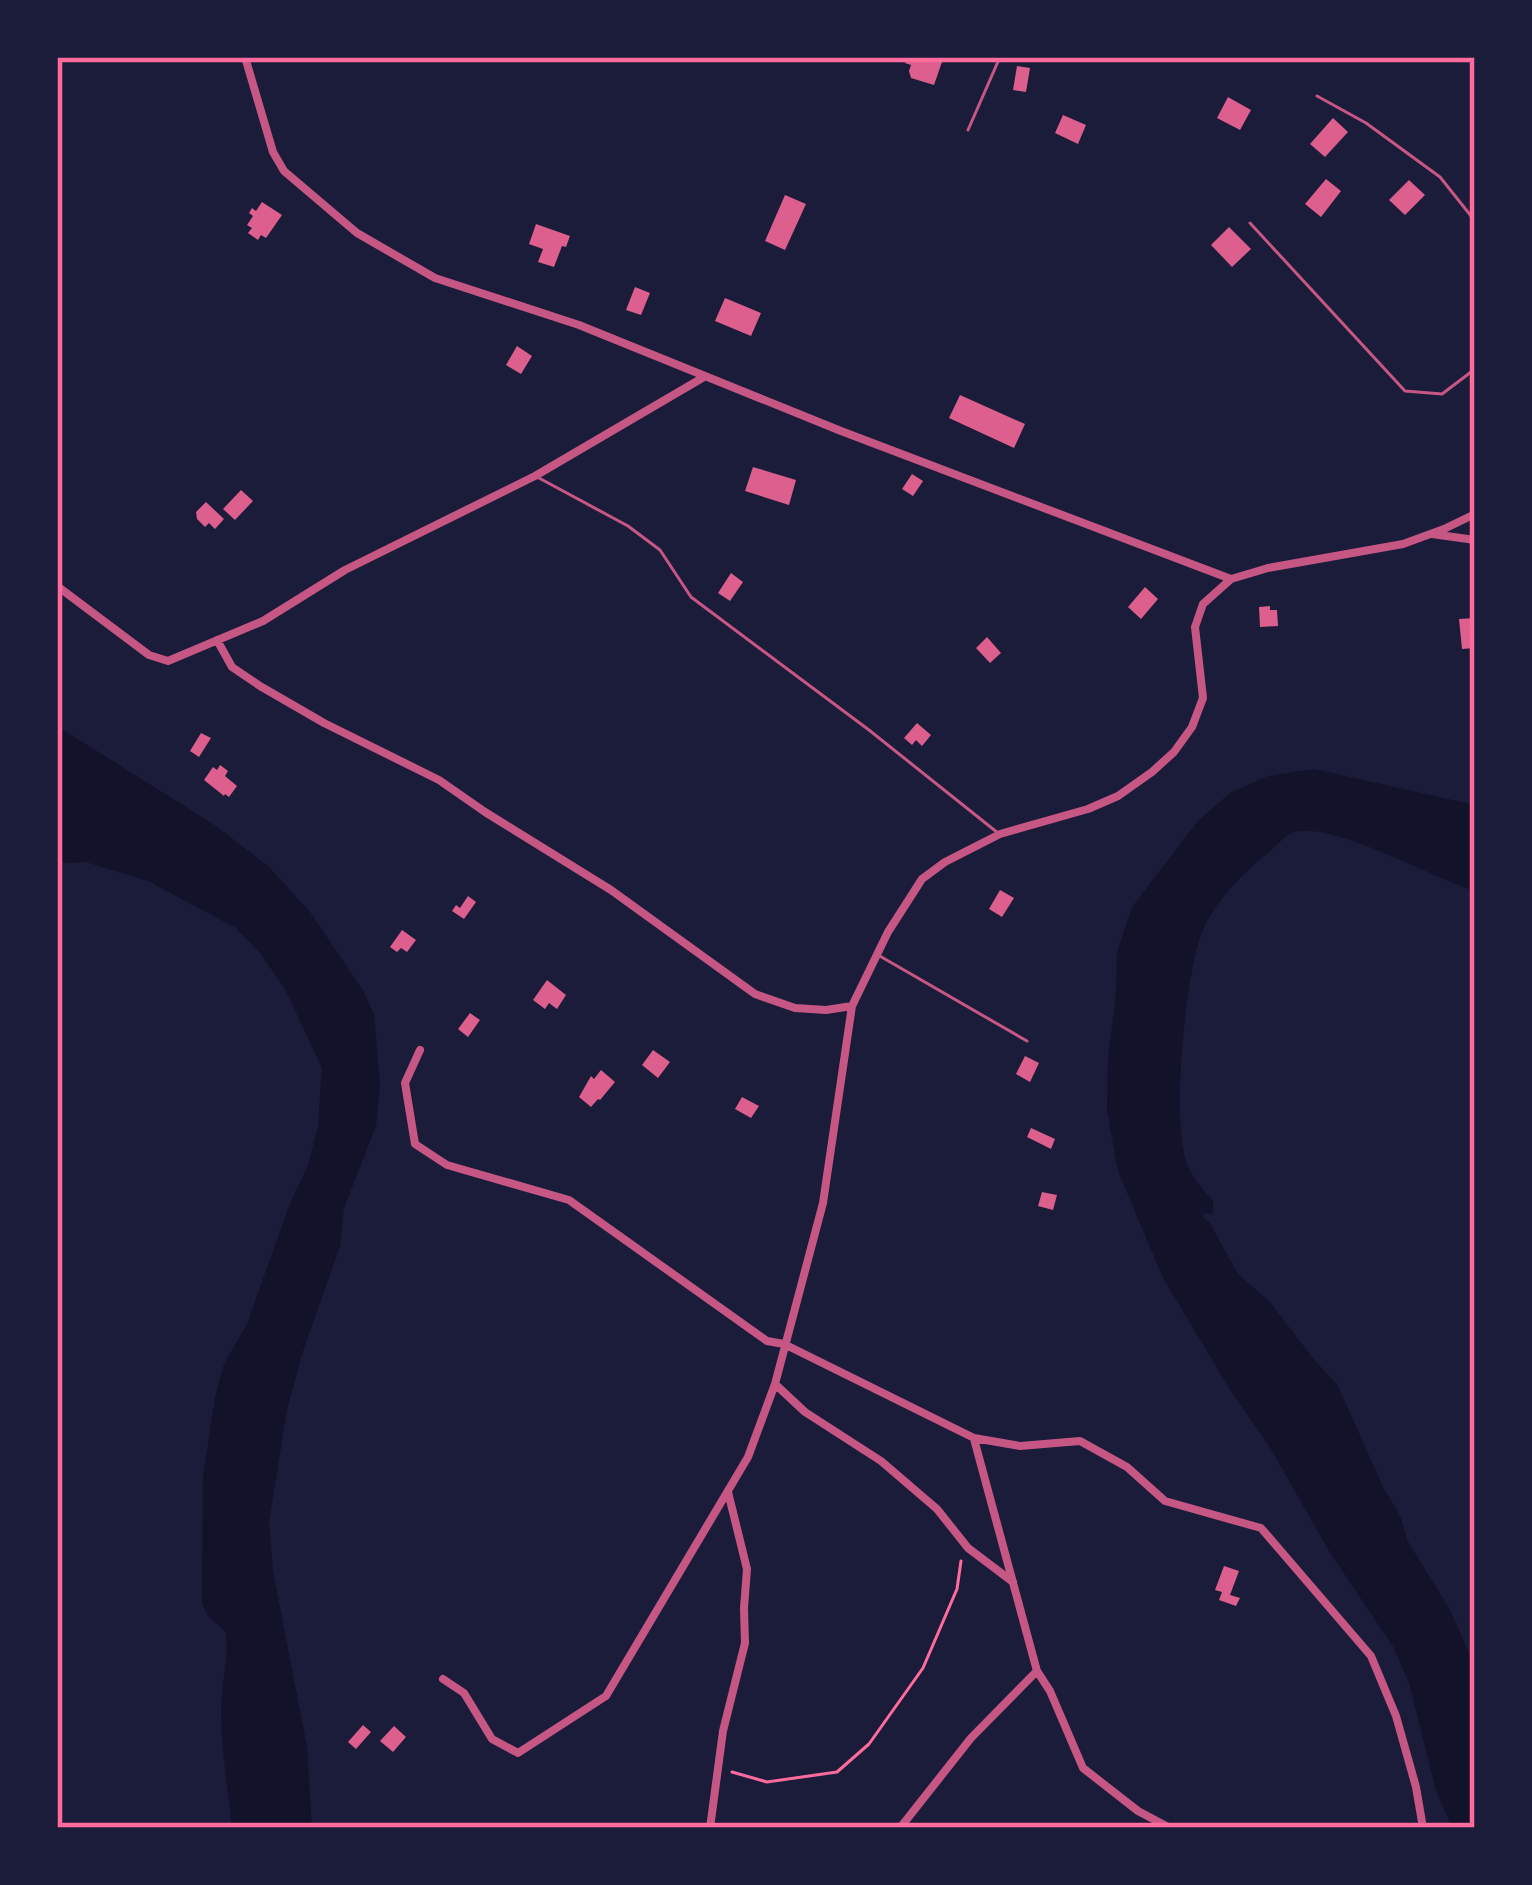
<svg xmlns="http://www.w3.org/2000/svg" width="1532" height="1885" font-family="'Work Sans',sans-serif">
<rect width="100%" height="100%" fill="#1b1b3a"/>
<path fill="#12122b" d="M57,726l156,98 55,42 42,46 54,80 10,23 6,70 -4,41 -32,82 -4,38 -38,108 -15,56 -18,112 4,50 34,174 5,82h-80c-4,-39 -11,-79 -11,-118 0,-26 8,-51 5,-78l-18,-16 -6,-12 1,-127 12,-80 9,-33 23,-40 42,-118 19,-41 10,-39 4,-58 -37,-79 -25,-36 -24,-25 -88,-47 -62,-19 -20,1 -9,-3z
M1314,769l161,36v86c-38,-11 -147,-73 -183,-58 -7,3 -15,12 -21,17 -30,25 -62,55 -73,94 -13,46 -27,176 -11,220 6,15 16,25 26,37v13l-9,-1 -1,4 6,5 29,52 31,27 46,60 22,23 47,105 17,28 6,23 43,70 25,56v162h-22l-2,-3 -15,-34 -27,-108 -15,-35 -65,-97 -58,-102 -42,-61 -66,-110 -45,-107 -11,-60 1,-53 8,-65 1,-41 15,-45 66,-86 32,-28 38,-17z"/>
<path fill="#dd5f8e" d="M907,57h21l14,5 -8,23 -23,-7 -2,-7 2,-6 -6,-2z
M1017,66l13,2 -4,24 -13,-2z
M1228,97l23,13 -11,20 -23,-12z
M1063,115l23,10 -8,19 -23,-11z
M1333,118l15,14 -23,25 -15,-13z
M1326,179l15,12 -20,26 -16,-13z
M1409,180l16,15 -20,20 -16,-15z
M785,195l21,9 -21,46 -20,-9z
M262,202l20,13 -16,23 -5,-3 -3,5 -10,-7 4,-5 -5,-3 6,-9 -4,-3 3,-5 4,3z
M536,224l34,12 -4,11 -4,-1 -8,21 -16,-5 5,-13 -14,-5z
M1229,227l22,22 -19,18 -21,-22z
M635,287l15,6 -9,22 -15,-5z
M725,298l36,15 -10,23 -36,-15z
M517,346l15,10 -11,18 -15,-9z
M960,395l65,29 -11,24 -65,-30z
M753,467l43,13 -7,25 -44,-14z
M912,474l11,7 -10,15 -11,-7z
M241,490l12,11 -18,19 -12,-11z
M206,502l18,17 -9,10 -6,-6 -4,4 -8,-8 -1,-7z
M731,573l12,9 -13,19 -12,-8z
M1145,587l13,12 -17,20 -13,-12z
M1270,606v4h7l1,16 -18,1 -1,-20z
M1475,618v30l-13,1 -3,-30z
M987,637l14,16 -11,10 -14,-15z
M917,723l14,12 -9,11 -6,-6 -4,5 -8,-7z
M201,733l10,5 -12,19 -9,-6z
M220,765l8,6 -3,5 12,10 -8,11 -4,-3 -1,2 -20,-16 9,-13 4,3z
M1000,890l14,8 -12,19 -13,-8z
M468,896l8,6 -12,17 -12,-8 4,-6 4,3z
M402,930l14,10 -9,12 -6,-4 -4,4 -7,-5z
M547,980l19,15 -9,14 -8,-6 -4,6 -12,-9z
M470,1013l10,7 -12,17 -10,-8z
M653,1050l17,12 -12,16 -16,-13z
M1025,1056l14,7 -9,19 -14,-8z
M601,1070l14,12 -15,18 -2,-1 -7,8 -12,-10 12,-21 3,3z
M742,1097l17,9 -8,12 -16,-9z
M1031,1128l24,11 -4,10 -24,-12z
M1042,1192l15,3 -4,15 -15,-4z
M1224,1566l15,5 -9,24 10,3 -4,8 -17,-6 3,-8 -7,-2z
M363,1725l8,7 -15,17 -8,-7z
M394,1726l12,11 -13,15 -13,-11z"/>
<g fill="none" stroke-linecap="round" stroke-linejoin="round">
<path stroke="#ff6b9d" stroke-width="3" d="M732,1772l35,10 70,-10 32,-28 54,-76 34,-79 4,-28"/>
<path stroke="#c65784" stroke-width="3" d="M1317,96l49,27 74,54 35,44
M968,130l32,-73
M1250,223l155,168 37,3 33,-25
M539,478l89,48 32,24 31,47 178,133 129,103
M878,955l149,86"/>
<path stroke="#c65784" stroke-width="8" d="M245,57l28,95 11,19 73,62 78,45 144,47 262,106 390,148
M1432,534l43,6
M57,586l92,69 19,6 95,-40 82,-51 190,-94 169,-99
M217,640l15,27 28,19 64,37 115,57 46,32 126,78 144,104 40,14 31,2 26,-4
M420,1050l-15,33 10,61 32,21 122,35 198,141 17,3 190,94 46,8 60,-5 47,26 38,34 96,27 110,128 25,60 20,71 7,41
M974,1439l63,232 13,20 33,77 55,43 32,17
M1013,1582l-45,-34 -31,-39 -56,-48 -76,-49 -30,-28 48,-181 29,-197 36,-74 34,-53 23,-17 55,-28 88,-25 30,-13 34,-24 22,-20 18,-25 11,-29 -8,-71 8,-23 28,-25 37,-11 135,-24 41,-15 31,-15
M443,1679l21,14 28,46 26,14 88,-57 142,-239 27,-73
M710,1828l13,-97 22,-88 -1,-35 3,-39 -19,-77
M900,1828l71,-90 66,-67"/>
</g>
<rect width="1532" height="1885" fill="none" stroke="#1b1b3a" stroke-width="120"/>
<rect x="60" y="60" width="1412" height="1765" fill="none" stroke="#ff6b9d" stroke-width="4.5"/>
</svg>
